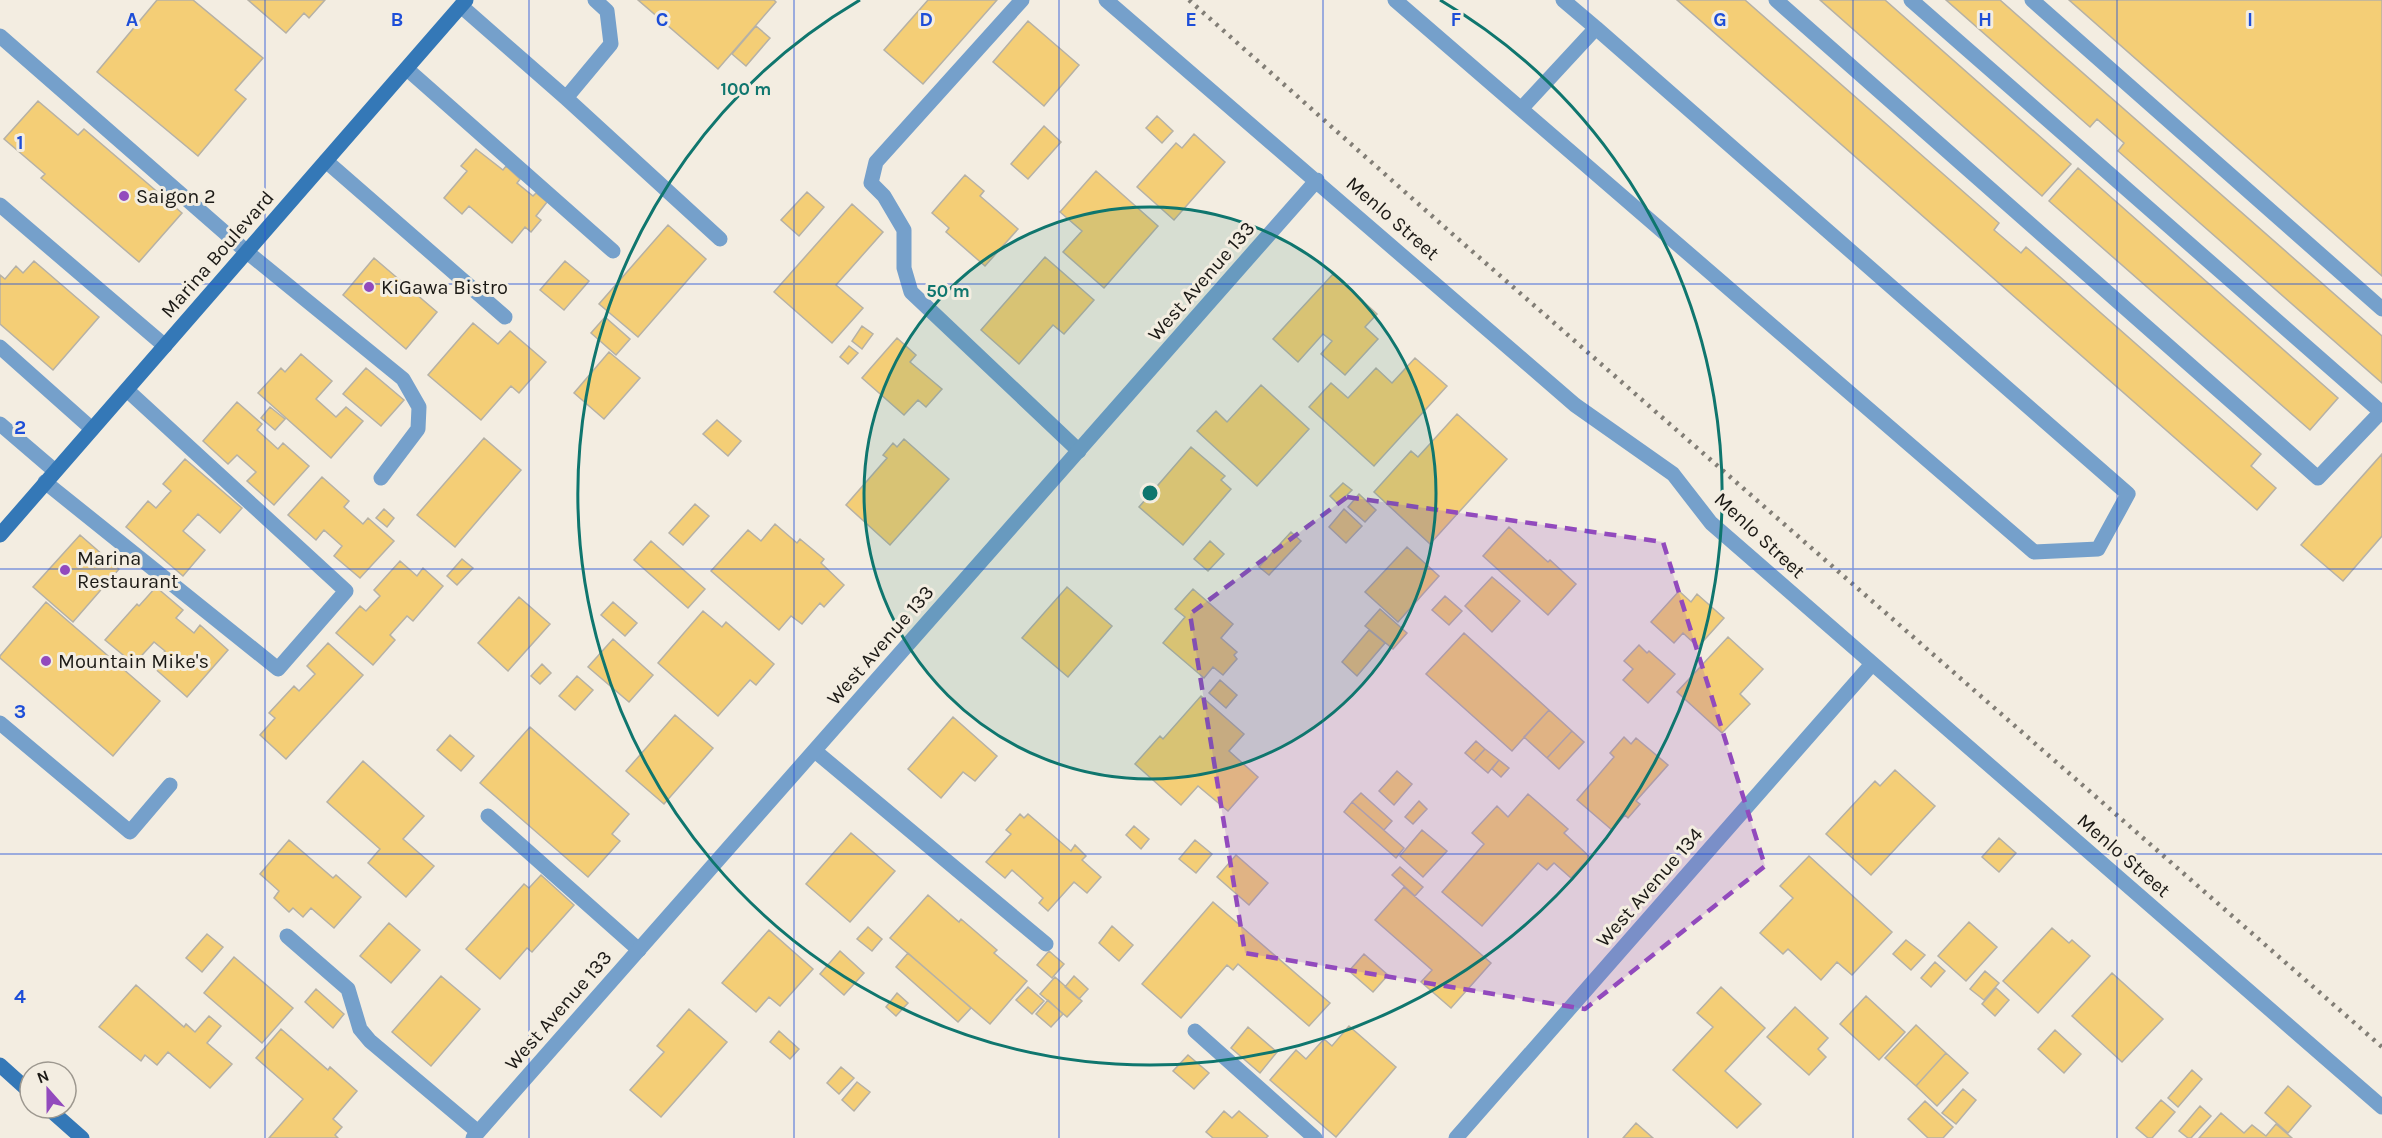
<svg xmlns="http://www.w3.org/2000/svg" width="2382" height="1138" font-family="Karla,sans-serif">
<rect width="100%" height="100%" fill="#f3ede1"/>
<path fill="#f4ce76" stroke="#b6b1a5" stroke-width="1.5" d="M157,0h36l70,58 -28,32 11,9 -48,57 -101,-84z
M248,0h77l-16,18 -5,-5 -18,20z
M638,0h136l2,2 -58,67z
M928,0h69l-74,84 -39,-34z
M1677,0h68l254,223 -5,7 27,23 5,-6 235,207 -10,12 25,22 -19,22z
M1820,0h65l186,164 -29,32z
M1946,0h54l382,336v47l-264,-232 6,-8 -27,-24 -7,8z
M2069,0h313v276z
M1028,21l51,44 -35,41 -51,-44z
M756,26l14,12 -24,28 -14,-12z
M38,101l40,34 6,-6 98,84 -43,49 -98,-84 4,-4 -41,-35z
M1157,116l16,15 -11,12 -16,-15z
M1044,126l17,16 -33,37 -17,-15z
M1194,134l31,28 -51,58 -37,-33 39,-44 6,5z
M476,149l27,21 3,-4 14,13 -3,4 16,13 3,-3 11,9 -11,14 5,4 -10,12 -6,-5 -13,16 -43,-37 -7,8 -18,-16 23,-27 -6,-5z
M2078,168l260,230 -28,32 -261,-229z
M1096,171l62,55 -54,62 -41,-36 19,-21 -22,-19z
M965,175l19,16 -4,5 38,33 -33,37 -39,-34 3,-4 -17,-15z
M807,192l17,15 -25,29 -18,-16z
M852,204l31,28 -47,53 27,23 -31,35 -58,-51z
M668,225l38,34 -68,78 -39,-33z
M1045,257l49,43 -30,34 -11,-9 -34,39 -38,-34z
M374,258l63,54 -31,37 -63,-54z
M34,261l65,56 -46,53 -53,-46v-49l5,4 11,-13 7,7z
M565,261l24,20 -25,29 -24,-20z
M1333,274l44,40 -12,13 13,12 -33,36 -24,-21 11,-13 -9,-7 -25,28 -25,-23z
M605,317l25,22 -14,16 -25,-22z
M473,323l25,21 12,-13 36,31 -27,31 -8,-7 -30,34 -53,-45z
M862,326l11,8 -11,15 -10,-8z
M897,338l19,17 -6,7 32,27 -16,18 -8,-7 -14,15 -42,-37z
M849,346l9,7 -10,11 -8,-7z
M609,352l31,26 -36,41 -30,-26z
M301,354l31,27 -16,18 20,18 10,-10 17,14 -32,37 -73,-65 23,-25 4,4z
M1415,358l32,28 -73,80 -65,-59 22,-24 17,15 28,-30 16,15z
M366,368l38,32 -23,26 -38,-32z
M1261,385l48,44 -52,57 -60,-55 19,-20 11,11z
M237,402l25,22 -5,6 21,19 5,-6 26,23 -35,39 -27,-24 9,-9 -19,-17 -9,9 -25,-23z
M270,407l15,12 -10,11 -14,-12z
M1457,414l50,45 -77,85 -56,-52 37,-41 7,6z
M717,420l24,21 -13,15 -25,-22z
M484,438l37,32 -66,77 -38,-32z
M904,439l45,40 -59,66 -44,-40 41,-47 -4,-3 10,-12 4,4z
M1191,447l34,29 -4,4 10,9 -48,56 -44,-38z
M2382,454v82l-39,45 -42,-36z
M185,459l57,49 -22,25 -22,-19 -15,17 22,19 -22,26 -57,-49 22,-26 8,7 15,-17 -8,-7z
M322,477l27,24 -5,6 19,17 5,-6 26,23 -34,37 -26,-22 8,-10 -18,-16 -8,10 -28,-25z
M1343,483l9,7 -14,14 -8,-8z
M1359,494l17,16 -11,12 -17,-15z
M695,504l14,12 -26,29 -14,-12z
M384,509l10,9 -7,9 -11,-9z
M1344,509l18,17 -16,17 -17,-16z
M775,524l22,19 3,-4 24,20 -3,4 23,22 -20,22 -4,-4 -18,21 -11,-8 -12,14 -68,-59 37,-41 13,11z
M1509,527l39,35 2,-2 26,24 -28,31 -65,-59z
M1291,532l10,9 -32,34 -10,-8z
M80,535l39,34 -46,53 -40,-35z
M651,541l54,48 -17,19 -54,-48z
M1210,541l14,13 -16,17 -14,-12z
M1407,547l32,29 -41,46 -33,-30z
M462,559l11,9 -16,17 -10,-9z
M400,561l17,15 6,-8 20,18 -30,35 -6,-5 -17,19 5,5 -22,25 -37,-32 24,-27 6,5 14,-15 -6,-6z
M1492,577l28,24 -28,31 -27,-26z
M156,587l27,23 -7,8 18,15 6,-8 28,25 -41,47 -35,-31 13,-15 -11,-9 -20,22 -29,-24 32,-36 2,2z
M1067,587l45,39 -44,51 -46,-39z
M1193,589l40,35 -12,14 16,14 -3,3 3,4 -14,16 -10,-8 -9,11 -41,-35 22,-26 -10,-8z
M1679,591l12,11 6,-8 27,24 -26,29 -15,-14 -9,10 -23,-21z
M1445,596l17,15 -13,14 -17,-15z
M519,597l31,27 -42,47 -30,-28z
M46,602l114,99 -47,55 -113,-98v-2z
M613,602l24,21 -12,13 -24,-21z
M1380,609l27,24 -14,16 -28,-23z
M703,611l19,16 4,-5 48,42 -18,21 -6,-5 -32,36 -60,-53z
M1369,630l16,13 -28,33 -15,-14z
M1464,633l85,77 -37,41 -86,-77z
M1728,637l35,32 -23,25 10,10 -28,29 -45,-41z
M613,639l40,36 -24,27 -41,-35z
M328,643l35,32 -77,84 -26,-24 15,-17 -6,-5 25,-27 5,5 16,-17 -8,-8z
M1639,645l8,8 2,-2 26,23 -27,29 -25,-23 10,-11 -9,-8z
M542,664l9,9 -11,11 -9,-8z
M577,676l16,14 -18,20 -16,-14z
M1220,680l17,15 -11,13 -17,-15z
M1201,696l43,38 -15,17 29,26 -30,34 -30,-25 -17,19 -46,-41 25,-28 3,3z
M1549,710l23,21 -25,27 -23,-21z
M675,715l38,33 -49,56 -38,-33z
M953,717l44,39 -22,25 -12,-9 -22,26 -33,-29z
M530,727l99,87 -17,20 8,7 -32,36 -108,-94z
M1572,731l12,11 -25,27 -12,-11z
M450,735l24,21 -13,15 -24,-21z
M1624,737l7,7 5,-6 32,27 -32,36 4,3 -12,14 -3,-3 -13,15 -35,-30 37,-43 -4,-4z
M1476,741l9,8 -11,12 -9,-8z
M1485,749l14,11 -11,13 -14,-12z
M1499,760l10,8 -8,9 -9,-8z
M363,761l61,55 -21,23 31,27 -28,31 -38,-34 12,-14 -53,-47z
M1895,770l40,36 -64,69 -45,-41 49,-53 5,5z
M1397,771l15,13 -18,21 -15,-14z
M1361,793l31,28 -8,9 -32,-28z
M1528,794l40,35 -4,4 26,24 -19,21 -17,-15 -7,7 -9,-7 -56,63 -40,-34 42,-48 -12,-11 25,-27 11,11z
M1419,801l8,8 -14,15 -8,-7z
M1352,802l52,46 -8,10 -52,-46z
M1020,814l4,4 4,-4 43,37 4,-6 11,11 -4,4 19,17 -14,16 -13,-11 -26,29 -9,-8 4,-5 -31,-28 -7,8 -19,-16 25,-28 -5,-4z
M1134,826l15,13 -8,10 -15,-14z
M1422,830l25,21 -24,26 -23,-21z
M851,833l44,38 -45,51 -44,-38z
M1999,838l17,15 -17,19 -17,-15z
M289,840l44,38 3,-3 25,22 -27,31 -23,-20 -8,9 -10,-9 -4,4 -15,-14 5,-7 -19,-17z
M1195,840l17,14 -16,19 -17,-14z
M1236,855l32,28 -19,22 -32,-28z
M1809,856l83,76 -40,43 -15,-13 -16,18 -33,-31 -5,5 -23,-21 33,-35 -13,-12z
M1400,867l23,20 -8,9 -23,-21z
M541,875l33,30 -42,47 -5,-4 -27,31 -34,-30 58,-65 5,4z
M1404,887l87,76 -40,45 -30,-26 11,-12 -57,-50z
M928,895l31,27 2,-3 36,31 -3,3 33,28 -37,43 -100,-86z
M1213,902l117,101 -21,23 -71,-62 -5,6 -6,-5 -46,53 -39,-34z
M1969,922l28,25 -31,34 -28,-25z
M389,923l31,27 -29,33 -31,-27z
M1112,926l21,19 -14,16 -20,-18z
M868,927l14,12 -10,12 -15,-12z
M2052,928l17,15 3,-3 18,16 -52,57 -35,-32z
M769,930l44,39 -33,37 -11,-9 -13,15 -34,-29z
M207,934l16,13 -21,25 -16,-14z
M1906,940l19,15 -14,15 -18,-16z
M840,951l24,22 -20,22 -24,-21z
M1049,951l15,13 -12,14 -15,-13z
M908,953l63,55 -13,14 -62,-55z
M1364,954l24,21 -15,17 -24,-21z
M234,957l59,51 -31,35 -58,-50z
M1935,962l10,9 -14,16 -10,-9z
M1985,971l14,12 -15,17 -14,-11z
M2112,973l51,46 -41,43 -50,-46z
M441,976l39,33 -49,57 -39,-34z
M1074,976l14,13 -9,10 -14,-12z
M1055,977l27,24 -15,16 -27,-23z
M136,985l48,42 2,-3 9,8 14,-16 12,10 -14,17 25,21 -22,24 -42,-36 -11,13 -12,-10 -4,6 -42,-34z
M1028,987l16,14 -12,13 -16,-14z
M1721,987l44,41 -40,43 36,33 -24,24 -64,-58 40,-43 -16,-14z
M1996,988l13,12 -14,16 -13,-12z
M316,989l28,25 -11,14 -28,-26z
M897,993l11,10 -12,13 -10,-9z
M1866,996l39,36 -26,28 -39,-36z
M1048,1000l15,14 -12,13 -15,-13z
M1795,1007l33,31 -10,11 8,8 -17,18 -42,-38z
M689,1009l38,33 -66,75 -31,-27 34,-38 -7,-6z
M1916,1025l30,28 -30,33 -31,-28z
M1349,1026l47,41 -60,70 -66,-57 26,-30 10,9 18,-20 8,7z
M1248,1027l29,25 -17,21 -29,-25z
M281,1029l47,41 2,-3 27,24 -24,28 9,8 -7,8 3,3h-69l34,-39 -47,-41z
M2055,1030l26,24 -17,19 -26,-24z
M779,1031l20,18 -9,10 -20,-17z
M1946,1053l22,20 -31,33 -21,-20z
M1188,1055l21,18 -15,16 -21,-18z
M841,1067l13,11 -15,16 -12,-11z
M2192,1070l10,9 -24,28 -10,-9z
M857,1082l13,10 -16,19 -12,-11z
M2288,1086l23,20 -23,27 -23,-20z
M1963,1089l13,11 -20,24 -14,-11z
M2161,1100l14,12 -23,26h-4l-12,-10z
M1925,1101l28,26 -10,11h-15l-20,-19z
M2200,1106l11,10 -20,22h-3l-9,-7z
M1224,1111l8,7 7,-7 29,25 -2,2h-53l-7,-6z
M2221,1113l23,20 8,-8 14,11 10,-12 16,14h-93z
M1636,1123l17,15h-30z"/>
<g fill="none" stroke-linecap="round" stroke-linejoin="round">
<path stroke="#75a0cb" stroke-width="15" d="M1022,0l-146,162 -5,21 13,13 20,34v38l7,24 168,159
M1395,0l126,109 75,-81 -33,-28
M1776,0l542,478 63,-66 -470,-412
M2032,0l350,309
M461,6l105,92 154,141
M0,36l247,216 156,127 16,28 -1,22 -37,49
M407,69l206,182
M566,98l45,-54 -4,-33 -12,-11
M1521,109l513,443 64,-3 30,-55 -532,-466
M326,161l179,156
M0,205l165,141
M0,347l92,82
M0,424l55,47
M45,482l233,187 68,-78 -219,-201
M0,723l130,109 40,-47
M815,751l231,193
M488,816l151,134
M287,936l61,53 12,40 10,12 108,91
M1195,1031l120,107"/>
<path stroke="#75a0cb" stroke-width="15" d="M1106,0l469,405 98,69 38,49 671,584
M473,1138l844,-958
M1456,1138l416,-474"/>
<path stroke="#3478b7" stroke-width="15" d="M0,535l466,-535
M0,1065l30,27
M48,1108l34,30"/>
<path stroke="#827e76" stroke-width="4.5" stroke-dasharray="3 6" stroke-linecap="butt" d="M1189,0l252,224 941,823"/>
</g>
<path fill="#924abd" fill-opacity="0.2" stroke="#924abd" stroke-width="4.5" stroke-dasharray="12 8" stroke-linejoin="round" d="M1347,497l316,45 102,324 -180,143 -340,-56 -55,-339z"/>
<path fill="none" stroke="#1d4ed8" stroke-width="1.5" stroke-opacity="0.55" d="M265,0v1138M529,0v1138M794,0v1138M1059,0v1138M1323,0v1138M1588,0v1138M1853,0v1138M2117,0v1138M0,284h2382M0,569h2382M0,854h2382"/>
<circle cx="1150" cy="493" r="286" fill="#0f766e" fill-opacity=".12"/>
<g fill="none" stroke="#0f766e" stroke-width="3">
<circle cx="1150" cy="493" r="286"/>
<path d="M1440 0A572 572 0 1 1 860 0"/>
</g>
<g fill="#924abd" stroke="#f3ede1" stroke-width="2">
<circle cx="124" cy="196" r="6"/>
<circle cx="369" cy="287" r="6"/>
<circle cx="65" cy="570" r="6"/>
<circle cx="46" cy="661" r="6"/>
</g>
<g text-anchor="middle" stroke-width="6" stroke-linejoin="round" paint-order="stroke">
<g font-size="20" fill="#1b1915" stroke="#f3ede1" text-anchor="start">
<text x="136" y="203">Saigon 2</text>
<text x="381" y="294">KiGawa Bistro</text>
<text x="77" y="565">Marina<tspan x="77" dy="23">Restaurant</tspan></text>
<text x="58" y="668">Mountain Mike's</text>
</g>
<g font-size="20" fill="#1b1915" stroke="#f3ede1">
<text transform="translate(1393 218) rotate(41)" y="7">Menlo Street</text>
<text transform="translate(217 254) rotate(-49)" y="7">Marina Boulevard</text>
<text transform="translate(1201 281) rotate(-49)" y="7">West Avenue 133</text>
<text transform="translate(1760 535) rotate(43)" y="7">Menlo Street</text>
<text transform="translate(880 645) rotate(-49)" y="7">West Avenue 133</text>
<text transform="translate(2124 855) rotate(41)" y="7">Menlo Street</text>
<text transform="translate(1649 887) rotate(-49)" y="7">West Avenue 134</text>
<text transform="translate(558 1010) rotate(-49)" y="7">West Avenue 133</text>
</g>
</g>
<g font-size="20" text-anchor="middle" font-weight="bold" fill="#1d4ed8" stroke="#f3ede1" stroke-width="6" stroke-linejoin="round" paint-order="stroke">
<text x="132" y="26">A</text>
<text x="397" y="26">B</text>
<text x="662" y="26">C</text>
<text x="926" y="26">D</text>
<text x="1191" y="26">E</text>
<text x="1456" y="26">F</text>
<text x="1720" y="26">G</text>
<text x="1985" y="26">H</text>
<text x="2250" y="26">I</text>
<text x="20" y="149">1</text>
<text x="20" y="434">2</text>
<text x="20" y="718">3</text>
<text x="20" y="1003">4</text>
</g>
<circle cx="1150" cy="493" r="9" fill="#0f766e" stroke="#f3ede1" stroke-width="3"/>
<g font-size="18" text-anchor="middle" font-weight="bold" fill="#0f766e" stroke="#f3ede1" stroke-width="6" stroke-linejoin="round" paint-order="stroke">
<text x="746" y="95">100 m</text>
<text x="948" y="297">50 m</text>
</g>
<g transform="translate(48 1090) rotate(339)"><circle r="28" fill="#f3ede1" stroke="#9d988f" stroke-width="1.5"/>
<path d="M0-4.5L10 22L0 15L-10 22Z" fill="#924abd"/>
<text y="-9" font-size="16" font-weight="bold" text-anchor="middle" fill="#1b1915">N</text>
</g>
</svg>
